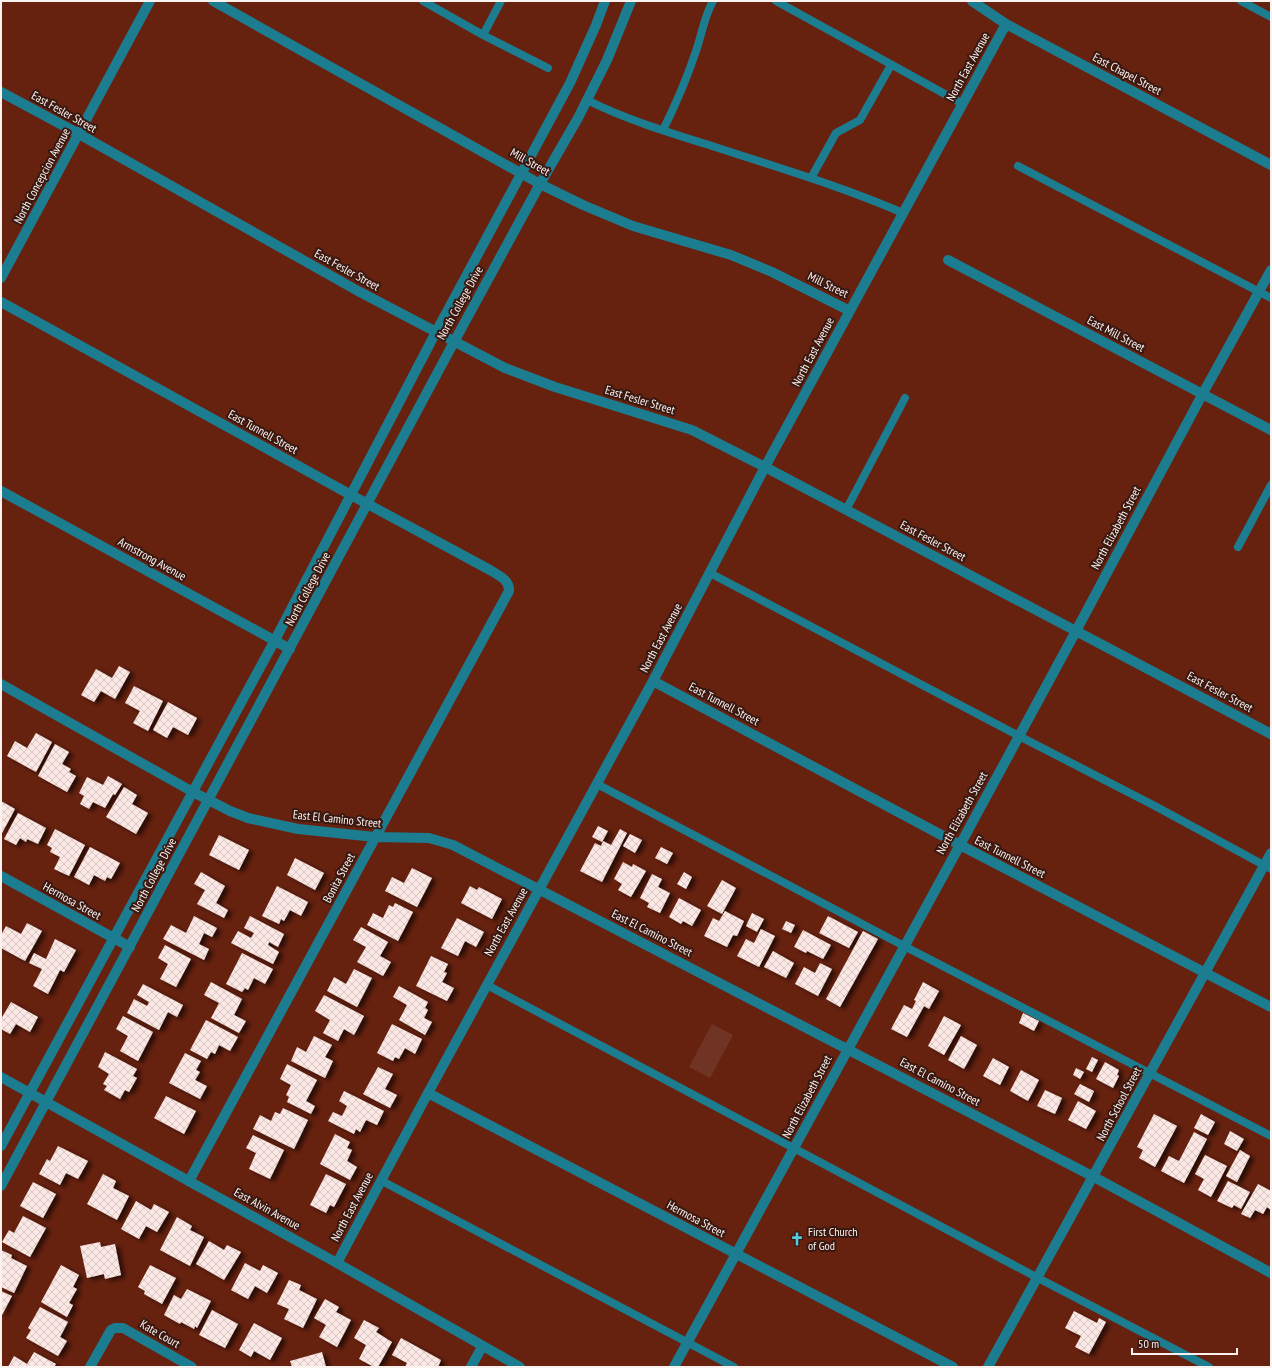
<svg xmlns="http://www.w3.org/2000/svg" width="1272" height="1368" font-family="'PT Sans Narrow',sans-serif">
<defs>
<pattern id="building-cross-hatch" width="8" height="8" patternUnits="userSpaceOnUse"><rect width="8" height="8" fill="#fbe8e4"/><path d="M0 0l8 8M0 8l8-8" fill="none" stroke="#d8c8c5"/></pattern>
<filter id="shadow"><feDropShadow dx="4.5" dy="2.5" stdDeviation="2" flood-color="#0009"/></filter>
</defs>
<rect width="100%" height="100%" fill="#67210f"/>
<path fill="#703425" d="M712,1024l21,11 -23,43 -21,-11z"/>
<path fill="url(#building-cross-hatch)" filter="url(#shadow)" d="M119,666l11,6 -15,27 -14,-8 -7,11 -13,-7 15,-26 16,9z
M134,686l29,15 -15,30 -15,-8 7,-12 -15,-8z
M168,702l29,16 -9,17 -15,-8 -6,11 -14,-8z
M36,733l16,9 -16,30 -29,-16 8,-15 12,7z
M55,744l14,8 -7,12 9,5 -2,3 7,4 -9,16 -29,-16z
M108,776l14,8 -7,11 -2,-1 -8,14 -12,-6 -4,7 -9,-5 4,-8 -5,-3 8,-16 16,8z
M124,787l13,8 -5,9 16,9 -12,21 -30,-17z
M1,801l14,8 -14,26z
M18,813l28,15 -8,16 -11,-5 -1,3 -6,-4 -4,7 -12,-6z
M598,826l10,5 -6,11 -10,-5z
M55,829l30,16 -16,31 -15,-7 6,-12 -10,-5 2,-4 -5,-3z
M620,829l7,4 -25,49 -22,-11 15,-28 6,3 2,-5 8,4z
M630,834l12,6 -7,13 -12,-7z
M219,835l30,15 -10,20 -30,-15z
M90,847l30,16 -9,16 -4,-2 -2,4 -11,-6 -5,10 -15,-8z
M661,847l12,6 -6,11 -12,-6z
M295,858l29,15 -9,17 -28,-15z
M623,862l9,5 1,-3 13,7 -15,26 -13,-7 4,-6 -8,-5z
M412,868l20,10 -15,29 -32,-16 7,-14 12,6z
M201,872l24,14 -9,17 12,7 -4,8 -27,-14 8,-14 -11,-6z
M684,872l8,5 -6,12 -9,-5z
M652,874l10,5 -4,8 12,6 -10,20 -13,-6 2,-4 -9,-5z
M722,880l14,8 -14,26 -15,-8z
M277,886l31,16 -7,14 -11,-6 -6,11 -3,-2 -2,5 -17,-8z
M470,886l7,4 2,-3 23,12 -10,20 -31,-16z
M679,898l22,12 -9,16 -9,-5 -2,3 -12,-7z
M395,903l18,9 -15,29 -31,-16 6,-12 10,5 6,-13 4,2z
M725,911l19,10 -7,15 -4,-1 -6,12 -23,-11 9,-18 6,3z
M752,913l12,6 -7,13 -11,-6z
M194,916l23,12 -5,9 -8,-4 -5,11 10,5 -5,11 -41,-21 8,-14 15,8z
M250,916l34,18 -6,13 -9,-5 -1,3 11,7 -6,12 -42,-21 7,-12 13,7 3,-5 -10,-5z
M828,916l30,16 -9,16 -30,-15z
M457,918l27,14 -8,15 -11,-6 -7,15 -17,-8z
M786,921l9,4 -4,8 -9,-4z
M27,923l15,8 -17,30 -24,-13v-13l5,-9 15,8z
M361,927l27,15 -8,14 11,6 -8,14 -26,-14 9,-15 -13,-7z
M761,929l14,7 -16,31 -22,-11 9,-17 8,4z
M803,930l28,15 -8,14 -16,-8 -1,2 -12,-6z
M863,931l15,8 -38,68 -14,-8z
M55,939l21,11 -12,22 -4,-2 -12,24 -15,-8 9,-17 -13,-6 5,-10 12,6z
M165,945l26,14 -15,28 -16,-8 8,-15 -10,-6z
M773,951l21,12 -8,15 -22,-11z
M242,953l31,16 -8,15 -11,-6 -6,12 -3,-2 -3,4 -16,-8z
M431,956l17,8 -4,8 3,1 -5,9 12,6 -7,13 -31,-15z
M820,963l12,6 -14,27 -23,-12 9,-17 11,6z
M354,969l18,9 -15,29 -30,-16 7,-14 12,7z
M211,982l31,17 -8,16 12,6 -7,12 -28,-15 8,-15 -15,-8z
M923,982l16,9 -10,18 -5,-3 -17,31 -16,-8 13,-24 8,4 4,-8 -2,-1z
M143,984l40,21 -6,12 -9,-5 -9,18 -32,-17 7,-14 13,7 2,-4 -12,-7z
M399,986l29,16 -3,6 3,2 -4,8 8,4 -7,13 -26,-15 8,-15 -14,-8z
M324,995l40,21 -10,19 -10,-6 -6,12 -15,-8 7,-13 -15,-9z
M11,1002l27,15 -8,15 -14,-8 -6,10 -9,-5v-10z
M1023,1013l16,8 -5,10 -15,-8z
M123,1016l30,16 -15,29 -18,-10 8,-15 -12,-7z
M944,1016l17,9 -17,30 -16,-9z
M206,1020l32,17 -8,14 -11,-6 -4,9 -4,-2 -4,7 -17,-9z
M392,1024l30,15 -7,15 -10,-6 -6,11 -4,-2 -2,4 -16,-8z
M314,1036l18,9 -7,12 8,4 -8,17 -34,-17 6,-14 9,5z
M961,1036l16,9 -13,24 -16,-9z
M105,1052l32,17 -4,7 4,2 -8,14 -4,-2 -5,9 -16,-9 3,-4 -4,-2 6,-10 -11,-7z
M185,1053l16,8 -5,9 4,2 -5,8 12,6 -7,13 -31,-16z
M1092,1057l6,3 -6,12 -6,-3z
M993,1058l16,9 -9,18 -17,-9z
M1105,1062l14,8 -2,5 2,1 -6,12 -17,-9z
M287,1064l30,16 -11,21 9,5 -4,8 -24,-12 2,-5 -3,-2 5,-10 -11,-6z
M378,1067l15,7 -8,15 12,6 -7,13 -27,-14z
M1076,1068l8,4 -4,7 -7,-4z
M1021,1070l18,10 -11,21 -18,-10z
M1080,1084l14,7 -5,11 -15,-8z
M1045,1090l17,8 -7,16 -18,-8z
M344,1091l40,20 -7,14 -11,-5 -6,12 -4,-3 -2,5 -26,-13 5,-9 9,4 5,-10 -8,-5z
M166,1096l30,15 -12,23 -30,-16z
M1078,1101l18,10 -10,18 -18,-9z
M283,1108l25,12 -14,29 -41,-20 7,-14 11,6 4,-9 5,2z
M1154,1114l23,12 -22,41 -16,-9 4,-8 -6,-3z
M1201,1114l14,8 -7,13 -14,-7z
M1230,1131l14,8 -7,12 -13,-7z
M1194,1132l13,7 -23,44 -23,-12 8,-15 10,5z
M335,1134l15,8 -3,6 5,2 -5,11 10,6 -7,13 -30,-16z
M253,1135l31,15 -14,29 -21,-10 7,-16 -10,-5z
M58,1146l30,15 -10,18 -12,-6 -6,12 -21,-11 8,-15 3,2z
M1240,1150l10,6 -13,26 -11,-6z
M1205,1155l22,11 -16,31 -13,-7 6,-11 -9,-5z
M103,1174l13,7 -3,7 16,8 -12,24 -30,-16z
M326,1174l20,10 -12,23 -4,-2 -4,8 -16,-8z
M1228,1181l22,11 -9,17 -7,-4 -2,3 -15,-7z
M33,1182l23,12 -13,24 -23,-12z
M1258,1184l13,7v19l-4,-3 -4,7 -8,-4 -5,8 -9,-4z
M136,1201l15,9 3,-6 15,8 -12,20 -11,-6 -7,13 -18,-10z
M23,1216l23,12 -16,29 -28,-15 7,-12 5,3z
M177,1217l15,9 -2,4 14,7 -14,29 -30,-16z
M209,1241l15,9 3,-5 14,7 -17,28 -28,-16z
M100,1242l1,5 14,-3 6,31 -16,4 -1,-5 -17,4 -7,-32z
M1,1250l11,5 -1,3 16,8 -13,27 -13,-6v-15l1,-2 -1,-1z
M245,1263l15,8 3,-6 15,8 -11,20 -12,-7 -7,13 -17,-9z
M61,1265l18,10 -6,12 4,2 -8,14 4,2 -6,12 -26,-15z
M150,1265l26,13 -14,26 -18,-10 1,-3 -7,-4z
M289,1280l12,5 -2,5 18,9 -14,29 -19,-9 5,-10 -12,-5z
M187,1289l24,12 -14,27 -2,-2 -1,3 -13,-7 -1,2 -16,-9 10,-20 7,4z
M1,1291l11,5 -11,21z
M325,1299l14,8 -3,5 15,8 -14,27 -18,-10 7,-12 -12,-7z
M40,1307l28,15 -8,15 7,4 -9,15 -32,-18 5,-8 -3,-2z
M212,1310l26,14 -13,24 -26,-13z
M1074,1311l23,12 2,-5 7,4 -17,32 -14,-7 6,-11 -16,-8z
M364,1320l15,8 -3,4 16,10 -14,25h-4l-15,-8 7,-14 -12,-7z
M254,1323l28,15 -12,22 -16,-9 -3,6 -12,-7z
M401,1338l40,22 -3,7h-33l2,-4 -15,-8z
M34,1352l22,12 -2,3h-46l6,-11 13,8z
M322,1352l4,15h-34l-2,-6z"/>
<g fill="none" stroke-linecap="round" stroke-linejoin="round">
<path stroke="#1c7d91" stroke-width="8" d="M423,1l60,34 65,33
M776,1l187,103
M1241,1l30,16
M483,35l18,-34
M587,100c40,20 83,33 125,46 64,21 129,40 191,67
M663,130c13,-26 24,-52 33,-79 6,-17 8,-34 17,-50
M1018,166l253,132
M811,178l25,-45 24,-13 31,-55
M846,510l59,-112
M1238,547l33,-62
M710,573l309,163 136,70 116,63
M597,784l307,162 367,190
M487,985l551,293 171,89
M382,1181l352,186"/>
<path stroke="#1c7d91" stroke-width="10" d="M213,1l327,183 43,21 50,21 98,29 41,17 78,39
M972,1l34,23 265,141
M948,260l323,170
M1,278l149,-277
M1,302l350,193 139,75c8,5 20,10 19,21l-320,590
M1,491l289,158
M653,681l307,164 311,162
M1,684l192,108 37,19 18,7 50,11 77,8 54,1 24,7 641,332 177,96
M1,876l129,71
M428,1093l525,274
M337,1263l91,-170 225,-412 112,-214 241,-443
M90,1367l21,-37 4,-2h8l69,39
M471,1367l11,-20
M674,1367l286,-522 116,-214 126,-236 69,-125
M988,1367l283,-514"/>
<path stroke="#1c7d91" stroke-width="10" d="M1,92l78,42 279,157 147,77 50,19 137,43 73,37 506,267
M1,1077l336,186 183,104
M1,1146l274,-506 161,-308 134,-249 26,-58 9,-24
M1,1186l453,-844 86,-158 38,-66 29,-58 24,-59"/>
</g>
<defs>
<g id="church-bare" transform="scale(1.08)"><path d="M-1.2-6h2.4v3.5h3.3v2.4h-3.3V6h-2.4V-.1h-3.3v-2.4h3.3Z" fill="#57c9e2" stroke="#381810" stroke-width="2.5" paint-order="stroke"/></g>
</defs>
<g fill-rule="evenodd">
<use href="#church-bare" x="797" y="1239"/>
</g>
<g text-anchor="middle" stroke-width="4" stroke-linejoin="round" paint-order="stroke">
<g font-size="12" fill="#fbf2ef" stroke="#381810">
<text transform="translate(968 67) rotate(-61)" y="4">North East Avenue</text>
<text transform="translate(1127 74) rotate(28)" y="4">East Chapel Street</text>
<text transform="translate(64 112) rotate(29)" y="4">East Fesler Street</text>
<text transform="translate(530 162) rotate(29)" y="4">Mill Street</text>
<text transform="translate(42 176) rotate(-62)" y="4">North Concepcion Avenue</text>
<text transform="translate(347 270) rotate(29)" y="4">East Fesler Street</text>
<text transform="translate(828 285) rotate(26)" y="4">Mill Street</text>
<text transform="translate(460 303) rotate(-61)" y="4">North College Drive</text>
<text transform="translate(1116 334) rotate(28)" y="4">East Mill Street</text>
<text transform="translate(813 352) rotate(-62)" y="4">North East Avenue</text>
<text transform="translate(640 400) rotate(17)" y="4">East Fesler Street</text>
<text transform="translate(263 432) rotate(29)" y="4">East Tunnell Street</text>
<text transform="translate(1116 528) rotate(-62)" y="4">North Elizabeth Street</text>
<text transform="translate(933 541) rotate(28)" y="4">East Fesler Street</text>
<text transform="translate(152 559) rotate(29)" y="4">Armstrong Avenue</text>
<text transform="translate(308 589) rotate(-62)" y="4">North College Drive</text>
<text transform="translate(661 638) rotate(-62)" y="4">North East Avenue</text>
<text transform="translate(1220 692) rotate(28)" y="4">East Fesler Street</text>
<text transform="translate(724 704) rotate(28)" y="4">East Tunnell Street</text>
<text transform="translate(962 813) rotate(-61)" y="4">North Elizabeth Street</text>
<text transform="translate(337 819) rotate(6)" y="4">East El Camino Street</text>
<text transform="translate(1010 857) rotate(27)" y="4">East Tunnell Street</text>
<text transform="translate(154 875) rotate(-62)" y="4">North College Drive</text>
<text transform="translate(339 878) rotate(-62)" y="4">Bonita Street</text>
<text transform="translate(72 901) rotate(29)" y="4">Hermosa Street</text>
<text transform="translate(506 922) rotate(-61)" y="4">North East Avenue</text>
<text transform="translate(652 933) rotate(27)" y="4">East El Camino Street</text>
<text transform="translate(940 1082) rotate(28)" y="4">East El Camino Street</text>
<text transform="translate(807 1097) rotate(-62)" y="4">North Elizabeth Street</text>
<text transform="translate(1119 1104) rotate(-62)" y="4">North School Street</text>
<text transform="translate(352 1207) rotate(-62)" y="4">North East Avenue</text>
<text transform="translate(267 1209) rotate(29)" y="4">East Alvin Avenue</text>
<text transform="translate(696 1219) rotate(28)" y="4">Hermosa Street</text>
<text transform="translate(160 1334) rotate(30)" y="4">Kate Court</text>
</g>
<g font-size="12" fill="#fbf2ef" stroke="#381810" text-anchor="start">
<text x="808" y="1236">First Church<tspan x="808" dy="14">of God</tspan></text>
</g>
</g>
<rect width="1272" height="1368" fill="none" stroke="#fbf2ef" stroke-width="4"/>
<path d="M1132 1348v6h105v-6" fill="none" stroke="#fbf2ef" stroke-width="2"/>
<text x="1138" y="1348" font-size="12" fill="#fbf2ef" stroke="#381810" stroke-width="3" paint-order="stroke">50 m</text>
</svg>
